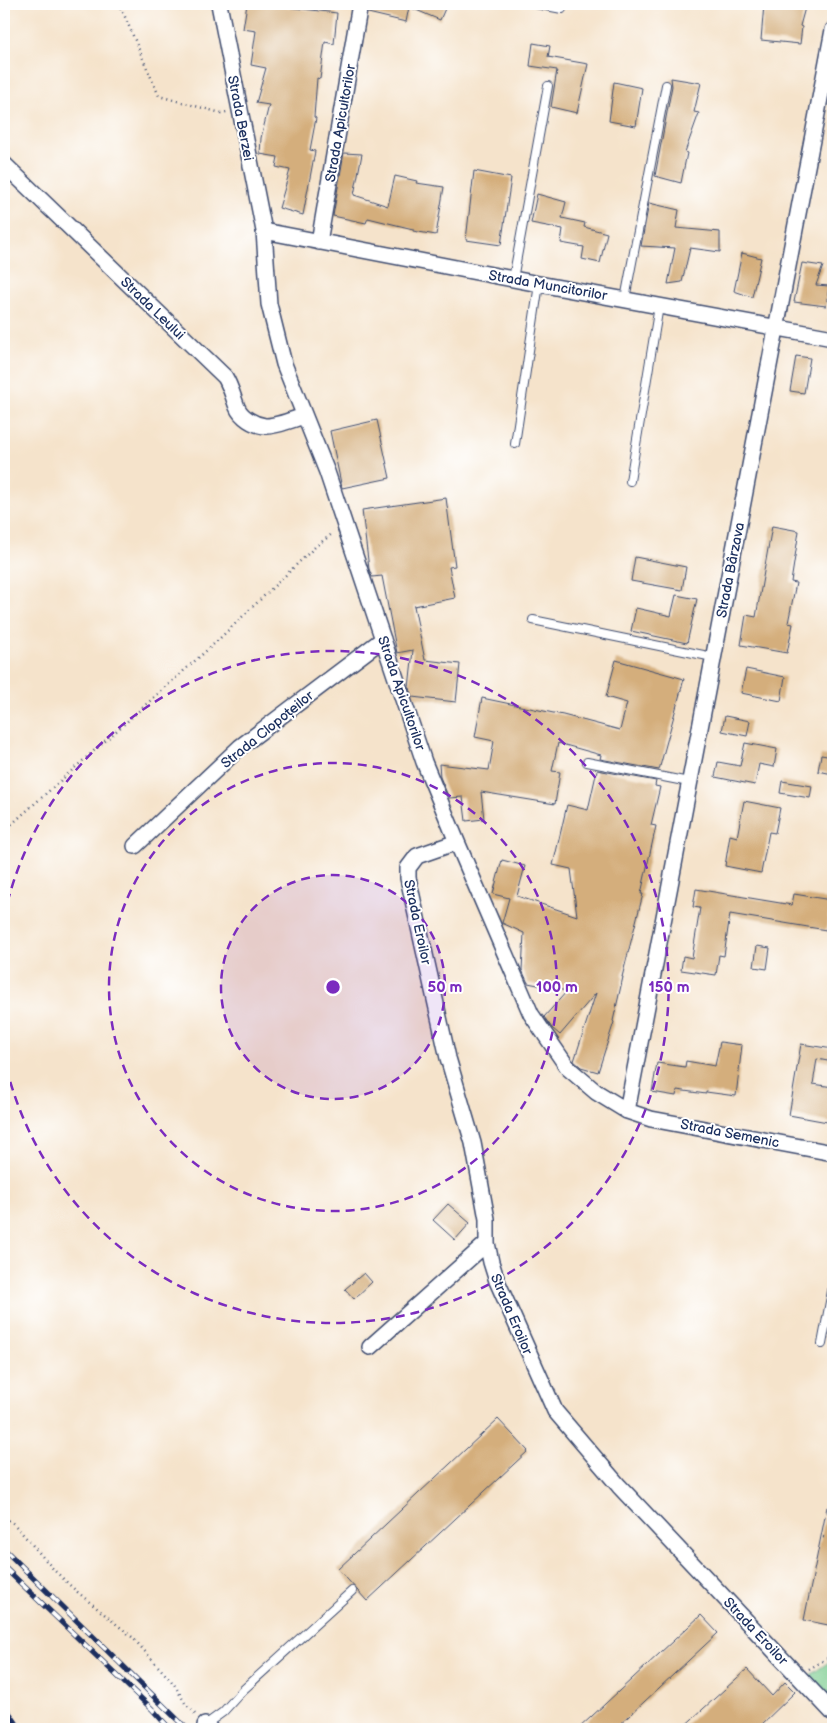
<svg xmlns="http://www.w3.org/2000/svg" width="837" height="1733" font-family="'Balsamiq Sans',sans-serif">
<rect width="100%" height="100%" fill="#fff"/>
<filter id="ink" filterUnits="userSpaceOnUse"><feTurbulence type="fractalNoise" baseFrequency=".02" numOctaves="2"/><feDisplacementMap in="SourceGraphic" scale="10" xChannelSelector="R" yChannelSelector="G"/><feConvolveMatrix kernelMatrix="1 2 1 2 8 2 1 2 1" color-interpolation-filters="sRGB"/></filter>
<filter id="wash" filterUnits="userSpaceOnUse"><feTurbulence type="fractalNoise" baseFrequency=".0096" numOctaves="4" result="noise"/><feDisplacementMap in="SourceGraphic" scale="20" xChannelSelector="R" yChannelSelector="G"/><feGaussianBlur stdDeviation="1.12" result="paint"/><feColorMatrix in="noise" values="0 0 0 0 0 0 0 0 0 0 0 0 0 0 0 0 0 1.4 0 .05"/><feComposite in="paint" operator="in"/></filter>
<g filter="url(#wash)">
<rect width="100%" height="100%" fill="#f5e3cb"/>
<path fill="#79cb8d" stroke="#4a7d76" d="M833,1659v47l-27,-28z"/>
<g id="blocks">
<path fill="#d4ae7b" d="M247,4h29l11,2 -1,1 51,6 -3,31 -9,-2 -5,37 -3,-1 -3,39 2,1 -6,32 5,1 -12,64 -24,-7 11,-38 -14,-3 2,-10 -18,-3 1,-16 8,-33 -13,-2 10,-35 -15,-3 5,-34 -13,-2z
M369,4h78l-7,16 -31,-13 -3,15 -38,-9z
M764,4h42l-6,22 2,1 -2,17 -39,-4z
M533,43l17,3 -2,11 40,7 -11,49 -26,-6 6,-37 -27,-4z
M671,78l30,5 -7,29 5,1 -14,39 2,1 -6,30 -26,-7 17,-90z
M614,82l28,6 -6,38 -27,-5z
M344,153l18,1 -8,41 34,11 7,-30 22,5 -1,2 28,4 -8,48 -23,-4v-2l-45,-11 -2,5 -33,-7z
M474,171l37,7 -10,67 -35,-5z
M537,194l29,8 -4,16 23,5 -1,4 23,6 -7,30 -18,-4 2,-12 -23,-4 2,-14 -32,-6z
M649,203l30,7 -3,18 44,4v20l-30,-4 -8,34 -14,2 7,-36 -34,-2z
M742,253l19,5 -9,39 -18,-6z
M802,263l21,3 -7,19 13,1 -3,20 -32,-4z
M796,356l14,2 -6,35 -14,-2z
M377,420l13,58 -48,10 -12,-57z
M446,498l9,68 -6,1 6,31 -41,8 11,54 35,4 -4,38 -44,-5 -3,-9 4,-38 -16,3 -15,-77 -10,1 -3,-8 -7,-59z
M772,526l27,5 -8,51 5,1 -8,40 5,1 -6,29 -46,-8 5,-30 10,2z
M635,557l51,10 -4,23 -51,-9z
M676,595l21,4 -10,44 -56,-12 5,-23 35,8z
M616,660l68,19 -25,91 -59,-11 1,-4 -43,-12 -6,28 8,1 -5,32 -74,-12 3,27 -18,2 -3,-24 -14,1 -9,-21 -1,-13 50,6 5,-29 -19,-4 7,-39 81,17 57,15 7,-27 -21,-6z
M746,669l39,8 -4,24 -40,-8z
M725,716l25,5 -3,15 -25,-5z
M745,743l32,6 -3,18 -15,-3 -4,21 -40,-8 3,-15 22,4z
M821,755l12,2v17l-15,-3z
M597,770l59,11 -1,5 5,1 -9,38 5,1 -15,68h2l-21,83h1l-10,44 1,1 -16,50 -17,-5 -7,-6 22,-68 -36,42 -8,-7 -8,-11 23,-26 -39,-8 -6,-13 2,-37 -22,-10 7,-25 -16,-4 9,-34 23,6 -8,30 60,20 -6,-47 -18,-4 14,-60 21,5z
M782,781l30,5 -2,12 -30,-5z
M744,801l36,7 -5,25 -6,-1 -8,41 -36,-7 5,-31 7,2z
M696,889l96,16 2,-11 37,6 -5,30 -96,-16 -6,42 -5,-1 -3,20 -35,-5 2,-14 9,2 8,-50 -7,-1z
M757,946l13,2 -3,21 -13,-2z
M720,1042l22,3 -6,51 -30,-4v2l-29,-4 -1,6 -24,-4 5,-29 28,4 1,-6 29,5z
M801,1044l32,5v13l-16,-3 -4,25 20,3v36l-44,-8z
M448,1204l22,19 -15,17 -22,-20z
M364,1273l8,9 -18,17 -9,-10z
M498,1419l30,32 -161,150 -29,-32z
M827,1507l6,1v118l-29,-6z
M701,1615l17,18 -103,96h-37z
M747,1669l25,27 13,-14 10,10 -38,37h-76z"/>
</g>
</g>
<g filter="url(#ink)">
<use href="#blocks" fill-opacity="0" stroke="#3c4a6e" stroke-width="1"/>
<g fill="none" stroke-linecap="round" stroke-linejoin="round">
<g stroke="#3c4a6e" stroke-width="10">
<path id="service" d="M536,4l26,5
M513,279l35,-193
M625,299l41,-214
M515,444l24,-160
M630,481l29,-175
M533,620l180,37
M587,762l102,20
M822,1344l11,-58
M205,1725l18,-13 20,-22 109,-99"/>
</g>
<g stroke="#3c4a6e" stroke-width="18">
<path id="minor" d="M219,4l45,227 5,73 15,60 43,108 97,290 33,80 74,172 37,54 28,24 31,19 24,8 182,34
M4,164l221,213c6,10 8,20 12,30 4,10 17,18 28,19 10,1 29,-7 39,-10
M264,231l275,53 294,54
M319,242l41,-238
M457,842l-40,14 -9,12v10l40,180 25,85 14,76v24l4,19 6,19 58,130 64,75 214,227
M135,846l105,-99 143,-108
M627,1111l206,-1081
M370,1347l117,-104
M205,1725l5,4"/>
</g>
<path stroke="#3c4a6e" stroke-width="2.5" stroke-dasharray="1 4" stroke-linecap="butt" d="M117,4l5,6 37,86 62,17 6,-1
M4,831l211,-188 100,-96 17,-13
M4,1517l10,7 41,47 20,19 57,47 42,47 11,19 10,11
M823,1537l10,2
M809,1669l24,-14"/>
<use href="#service" stroke="#fff" stroke-width="8"/>
<use href="#minor" stroke="#fff" stroke-width="15"/>
<g stroke="#1b2f5e" stroke-width="5.5">
<path id="rail" d="M4,1549l183,180
M4,1567l148,142 18,20
M4,1705l16,24"/>
</g>
<use href="#rail" stroke="#fff" stroke-width="4" stroke-dasharray="11" stroke-linecap="butt"/>
</g>
</g>
<circle cx="333" cy="987" r="112" fill="#7b2cbf" fill-opacity=".12"/>
<g fill="none" stroke="#7b2cbf" stroke-width="2.5" stroke-dasharray="9 6">
<circle cx="333" cy="987" r="112"/>
<circle cx="333" cy="987" r="224"/>
<path d="M4 917A336 336 0 1 1 4 1057"/>
</g>
<g text-anchor="middle" stroke-width="4" stroke-linejoin="round" paint-order="stroke">
<g font-size="14" fill="#1b2f5e" stroke="#fff">
<text transform="translate(241 118) rotate(79)" y="5">Strada Berzei</text>
<text transform="translate(340 123) rotate(-80)" y="5">Strada Apicultorilor</text>
<text transform="translate(548 285) rotate(10)" y="5">Strada Muncitorilor</text>
<text transform="translate(153 308) rotate(44)" y="5">Strada Leului</text>
<text transform="translate(730 570) rotate(-79)" y="5">Strada Bârzava</text>
<text transform="translate(402 693) rotate(71)" y="5">Strada Apicultorilor</text>
<text transform="translate(267 729) rotate(-39)" y="5">Strada Clopoțeilor</text>
<text transform="translate(418 922) rotate(78)" y="5">Strada Eroilor</text>
<text transform="translate(730 1133) rotate(11)" y="5">Strada Semenic</text>
<text transform="translate(512 1314) rotate(67)" y="5">Strada Eroilor</text>
<text transform="translate(756 1631) rotate(47)" y="5">Strada Eroilor</text>
</g>
</g>
<circle cx="333" cy="987" r="8" fill="#7b2cbf" stroke="#fff" stroke-width="2.5"/>
<g font-size="15" text-anchor="middle" font-weight="bold" fill="#7b2cbf" stroke="#fff" stroke-width="4" stroke-linejoin="round" paint-order="stroke">
<text x="445" y="992">50 m</text>
<text x="557" y="992">100 m</text>
<text x="669" y="992">150 m</text>
</g>
<rect width="837" height="1733" fill="none" stroke="#fff" stroke-width="20"/>
</svg>
